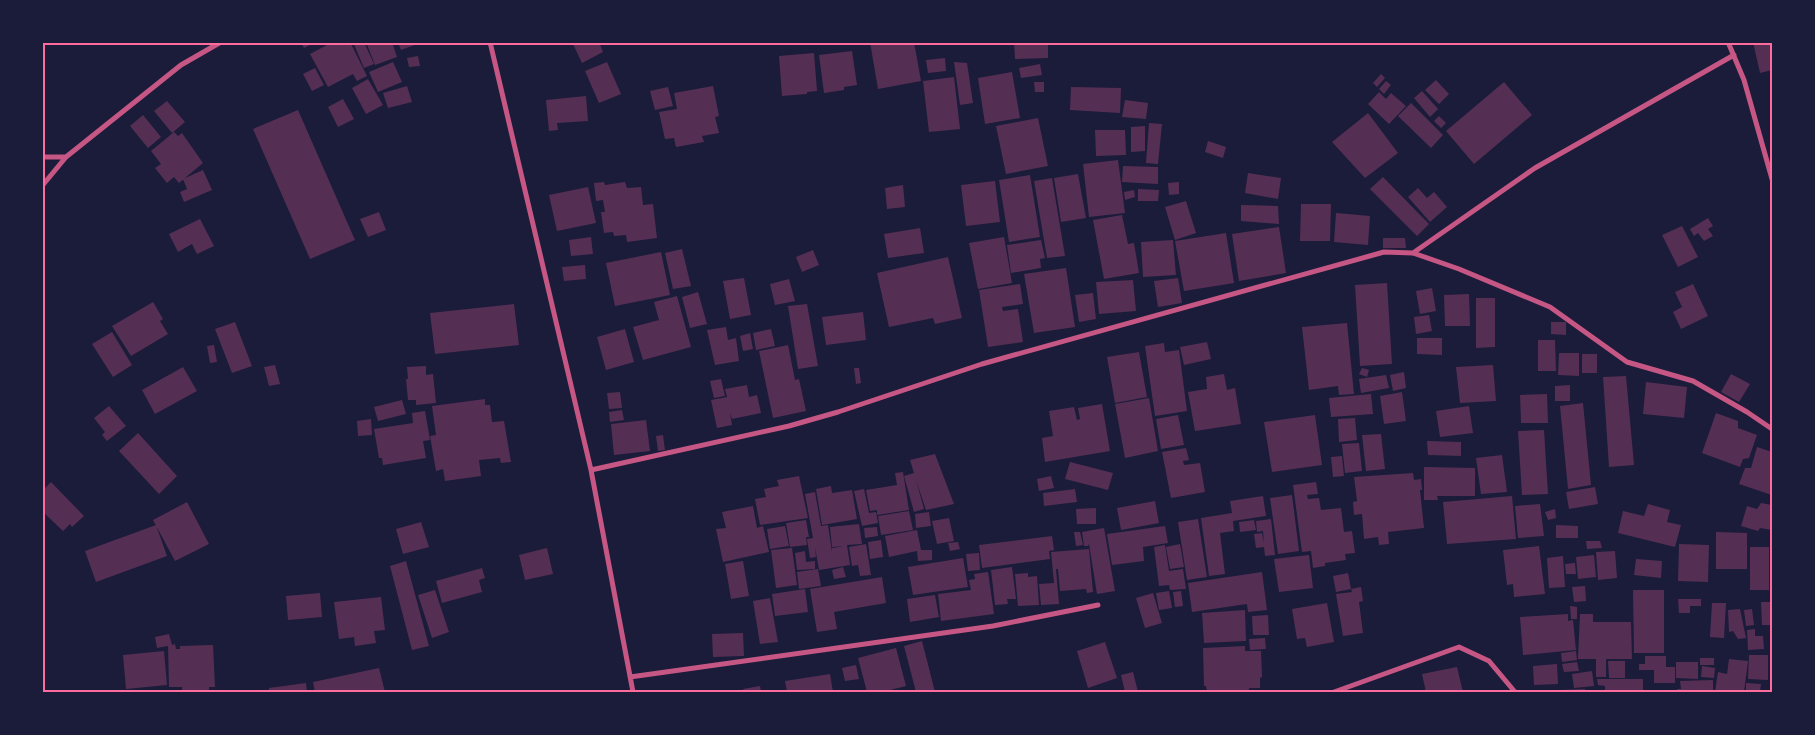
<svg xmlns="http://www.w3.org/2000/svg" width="1815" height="735" font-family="'Noto Sans',sans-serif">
<rect width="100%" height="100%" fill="#1b1b3a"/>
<path fill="#542f53" d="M301,42h14l-11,6z
M326,42h24l17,34 -10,5 -4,-7 -25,13 -18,-33 17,-9z
M353,42h11l10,22 -10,4z
M366,42h26l5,15 -22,8z
M572,42h27l4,10 -21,11z
M870,42h44l7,39 -43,8z
M1014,42l34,1v15l-33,1z
M1753,42h19v28l-12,3z
M398,43h22l-19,7z
M852,51l5,34 -13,2v3l-20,3 -5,-38z
M814,53l3,38 -10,1v2l-25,2 -3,-40z
M418,56l2,10 -11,1 -2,-9z
M945,58l1,13 -18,2 -2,-13z
M393,62l9,20 -24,10 -9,-20z
M607,62l14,32 -22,9 -14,-32z
M954,62l13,1 6,40 -13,2z
M1040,64l2,11 -21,3 -2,-10z
M315,68l9,17 -12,6 -9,-17z
M1012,72l8,46 -35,6 -7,-46z
M1381,74l4,4 -8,9 -4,-4z
M954,77l6,52 -31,3 -6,-51z
M368,79l15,26 -17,9 -14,-26z
M1436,80l13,14 -10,10 -14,-14z
M1386,81l5,4 -7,9 -5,-5z
M1034,82h10v10h-9z
M1504,82l28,33 -58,49 -28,-33z
M407,86l5,16 -24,6 -5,-15z
M713,86l6,30 -4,1 4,16 -17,3 2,6 -28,5 -2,-9 -9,1 -6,-27 18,-3 -3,-16z
M668,87l5,19 -18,4 -5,-19z
M1071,87l50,1 -1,25 -50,-3z
M1422,91l16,18 -8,8 -16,-19z
M1379,92l7,7 5,-6 15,13 -17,18 -21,-20z
M586,96l2,25 -31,2 1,7 -9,1 -3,-31z
M343,99l11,20 -16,8 -10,-20z
M1125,100l23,3 -2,16 -24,-2z
M167,101l18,21 -13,11 -18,-22z
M1411,103l32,32 -12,13 -33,-32z
M298,110l57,130 -45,19 -57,-130z
M1368,113l30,40 -33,25 -33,-36z
M143,115l18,22 -13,11 -18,-22z
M1439,116l7,7 -5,5 -7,-7z
M1038,118l10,48 -42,8 -10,-48z
M1149,123l13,1 -4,40 -12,-1z
M1145,126v25l-14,1v-25z
M1095,130h30l1,25 -30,1z
M174,132l4,4 4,-3 21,30 -24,20 -5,-6 -7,6 -12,-15 6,-4 -10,-13z
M1208,141l18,6 -3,11 -18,-6z
M1118,160l7,53 -36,4 -6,-53z
M1123,166l35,1v17l-36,-2z
M203,170l9,20 -28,12 -4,-10 7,-3 -4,-10z
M1248,173l33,5 -3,21 -33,-6z
M1078,174l8,44 -25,4 -7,-44z
M1030,175l10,62 -31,5 -10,-62z
M1383,177l46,47 -12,12 -47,-47z
M1052,178l13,78 -18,2 -13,-77z
M995,181l5,41 -34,4 -5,-41z
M604,182l1,3 20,-3 2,6 14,-1 2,18 10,-1 4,34 -30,4 -1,-7 -12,1 -1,-4 -9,1 -3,-21h4l-2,-12 -7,1 -2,-18z
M1179,182v12l-10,1 -1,-12z
M903,185l2,22 -18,2 -2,-21z
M588,187l8,36 -39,8 -8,-36z
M1418,188l9,10 7,-6 13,15 -17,15 -22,-25z
M1138,189l21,1 -1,11h-20z
M1134,190l1,7 -10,3 -1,-8z
M1186,201l10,32 -21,7 -10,-33z
M1301,204h30l-1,37h-30z
M1241,205l37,1 1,18 -38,-3z
M379,212l7,18 -18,7 -8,-18z
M1336,213l34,3 -2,29 -34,-3z
M1122,215l6,29 6,-1 5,30 -35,6 -11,-59z
M1708,218l5,8 -5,3 5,7 -9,5 -6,-8 -4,3 -4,-7z
M200,219l14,27 -17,8 -5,-10 -14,8 -9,-18z
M1682,226l16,31 -20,10 -16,-32z
M1279,227l7,46 -47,8 -7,-47z
M920,228l4,25 -36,5 -4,-24z
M1226,233l8,50 -50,8 -9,-50z
M591,237l2,17 -22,2 -2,-16z
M1004,237l8,46 -34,6 -9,-46z
M1383,238h22l1,10h-23z
M1041,240l4,18 -5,1 1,9 -30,5 -4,-28z
M1173,240l3,35 -33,2 -2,-35z
M682,249l9,37 -18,3 -8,-36z
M813,250l6,15 -17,7 -6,-15z
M661,252l9,43 -55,11 -9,-43z
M948,257l14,61 -27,6 -2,-6 -44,9 -12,-54z
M585,265l1,14 -22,2 -2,-14z
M1066,268l9,59 -41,6 -10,-59z
M744,278l7,37 -21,4 -7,-38z
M1178,278l4,25 -24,4 -4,-26z
M789,279l6,22 -20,4 -5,-21z
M1133,280l3,31 -37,3 -3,-32z
M1387,283l5,81 -32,2 -5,-81z
M1020,284l3,20 -21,3 1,4 15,-2 5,33 -35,5 -9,-57z
M1693,284l15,32 -27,13 -8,-17 9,-5 -7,-15z
M1432,288l4,23 -16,3 -4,-23z
M698,292l9,32 -17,4 -8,-31z
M1093,293l3,26 -17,3 -4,-27z
M1469,294l1,32h-25l-1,-31z
M677,296l14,51 -48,13 -10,-33 26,-7 -5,-18z
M1476,298h19v49l-19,1z
M153,302l10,17 -3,2 8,13 -37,22 -19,-30z
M514,304l5,41 -84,9 -5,-41z
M807,304l11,62 -20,3 -10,-63z
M863,312l3,28 -40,5 -4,-28z
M1429,315l3,16 -16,3 -2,-17z
M235,322l17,44 -20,7 -17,-44z
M1551,322h15v13l-15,-1z
M1347,323l7,71 -15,1 -1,-9 -29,4 -7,-63z
M726,327l2,13 8,-2 3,23 -24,4 -8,-35z
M625,329l9,33 -28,8 -9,-33z
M771,329l4,17 -19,4 -3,-17z
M112,332l20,33 -19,12 -21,-33z
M750,333l3,16 -10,2 -3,-15z
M1417,338h25v17l-25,-1z
M1538,340h17l1,31h-18z
M1207,342l4,17 -27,6 -4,-18z
M1164,343l1,9 14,-2 8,61 -32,5 -10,-70z
M214,345l3,17 -7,1 -3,-17z
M788,345l7,35 4,-1 7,32 -33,7 -14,-67z
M1139,352l8,45 -32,6 -8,-46z
M1559,353h20v23l-21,-1z
M1582,354h15v19h-15z
M275,365l5,19 -11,2 -5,-19z
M1493,365l3,36 -36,2 -4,-36z
M426,366v9l7,-1 3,29 -20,2v-5h-8l-2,-21h2l-1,-12z
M183,367l14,24 -42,23 -13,-24z
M854,368h5l2,15 -5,1z
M1362,368l7,2 -2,7 -8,-3z
M1404,372l2,16 -13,3 -3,-16z
M1224,374l3,16 8,-2 6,36 -46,7 -7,-39 19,-3 -1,-12z
M1731,374l19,10 -11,18 -18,-10z
M1386,375l3,13 -28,5 -2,-14z
M1626,376l8,89 -25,2 -6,-90z
M721,379l4,17 -11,2 -4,-17z
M1646,382l41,5 -3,31 -41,-4z
M747,385l2,12 8,-2 4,18 -29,6 -2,-6 2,12 -15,3 -6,-28 16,-3 -2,-8z
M1570,385v16h-15v-15z
M620,392l2,16 -13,1 -2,-16z
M1402,392l4,29 -22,3 -4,-28z
M1371,394l2,20 -42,3 -2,-19z
M1547,394l1,29h-27l-1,-28z
M1149,398l9,53 -33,7 -10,-54z
M485,399v6h5l2,17 12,-1 7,41 -10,1 -1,-5 -21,2 2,16 -36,5 -2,-12 -7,2 -6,-35 6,-1 -4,-29z
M402,400l4,14 -28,7 -4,-14z
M1583,403l8,82 -23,4 -8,-83z
M1102,404l8,47 -65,11 -3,-24 11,-2 -4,-25 25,-4 3,13 3,-1 -2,-11z
M109,406l17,20 -19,15 -5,-6 3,-3 -11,-14z
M1469,406l4,27 -33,4 -4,-26z
M622,410l2,10 -14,2 -1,-10z
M425,411l5,29 -7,1 3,17 -43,7 -1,-7h-3l-5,-29 39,-6 -1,-10z
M1716,413l22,8v7l19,7 -8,23 -6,1 -3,8 -38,-14z
M1178,415l6,30 -23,4 -5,-30z
M1315,415l7,50 -50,7 -8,-50z
M1355,418l2,22 -18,2 -1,-23z
M371,419l1,16 -14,1 -1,-15z
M646,420l4,31 -36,4 -3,-31z
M1544,430l4,64 -26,1 -4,-64z
M138,433l39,43 -18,18 -40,-43z
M1381,434l4,35 -19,2 -4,-36z
M663,435l2,15 -7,1 -2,-15z
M1427,441l34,1v14l-33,-1z
M1359,443l3,28 -17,2 -3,-29z
M1757,447l15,5v43l-33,-11 6,-16h6z
M1186,448l3,12 -6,1 1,4 16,-2 5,29 -34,6 -9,-46z
M935,454l19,50 -28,6 -10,-30 8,29 -10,3 -10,-36 10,-3 -4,-13z
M1502,455l5,37 -26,2 -5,-36z
M1342,456l2,20 -11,1 -2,-20z
M1070,462l43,11 -5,17 -43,-11z
M1424,467l51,1v28h-38l1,4h-14z
M903,472l6,38 -32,5v-5l-7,1 -4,-21 31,-5 -2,-12z
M1413,473l1,7 7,-1 1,11h-2l4,38 -36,4 1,12 -10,1 -1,-8 -14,2 -2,-25 -8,1 -1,-13 4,-1 -3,-24z
M799,476l9,42 -48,7 -5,-26 11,-2 -2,-8 15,-3 -2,-6z
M1051,476l3,12 -15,3 -2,-12z
M51,482l33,34 -12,11 -2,-3 -7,7 -21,-20v-20z
M1316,482l2,12 -11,1 1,4 11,-1 2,12 20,-2 3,24 8,-1 3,22 -10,1 1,6 -21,3v3l-12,2 -2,-17 -9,1 -9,-67z
M831,486l1,7 20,-3 5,29 -35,6 -6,-36z
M1595,487l3,17 -29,5 -3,-17z
M864,489l5,24 7,-1 2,11 -16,3 -8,-35z
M1075,489l2,13 -33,4 -1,-13z
M815,492l6,34 7,-1 4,27v-4l13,-2 -13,1 -2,-20 29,-3 3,20 -15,1 3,20 -31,5 -4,-23 1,10 -6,1 -3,-19 6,-1 -8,-44z
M1292,495l7,56 -21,3 -8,-56z
M1263,496l3,20 -33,5 1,10 -14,2 5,41 -16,2 -8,-58 31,-5 -2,-12z
M1512,496l4,43 -69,5 -4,-42z
M1155,501l4,22 -38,7 -4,-22z
M187,502l22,42 -34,17 -22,-41z
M1761,503l11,2v25l-12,-2 -2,3 -17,-5 6,-20 10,3z
M1540,504l4,32 -26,2 -3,-32z
M1648,504l22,6 -3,12 14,3 -6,22 -57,-14 5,-22 21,5z
M753,506l4,22 6,-2 6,26 -46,10 -7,-33 10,-1 -4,-16z
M1096,508v16h-19l-1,-15z
M1555,509l1,9 -8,2 -3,-8z
M909,511l4,19 -32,5 -3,-19z
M929,512l2,14 -15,2 -1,-14z
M949,518l5,23 -17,3 -5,-23z
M1198,519l9,58 -20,3 -9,-58z
M1271,519l4,36 -10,1 -1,-9 -8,1 -2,-14 8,-1 2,10 -1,-12 -6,1 -1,-11z
M806,520l3,17h-3l1,8 -17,2 -4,-24z
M1254,520l2,10 -16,2 -1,-10z
M421,522l8,25 -26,7 -7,-25z
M156,525l11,31 -71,26 -11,-31z
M1556,525l22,1v12h-22z
M785,526l4,20 -19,3 -3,-20z
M1165,526l3,17 -25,4 1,14 -32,4 -5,-31z
M877,527l1,9 -13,2 -1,-10z
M1104,528l11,63 -18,3 -8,-50 -1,2h-4l-2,-14z
M917,530l4,20h11v10l-14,1 -1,-10 -28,6 -4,-21z
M1074,532h6l3,13 -7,1z
M1716,532l31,1v36h-31z
M1052,536l2,14 -5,1 1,8 -68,9 -3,-23z
M881,540l2,17 -13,2 -2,-17z
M1586,541h14l2,7 -15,1z
M958,542l2,7 -10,2 -2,-8z
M866,544l5,31 -11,1 -2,-11 -6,1 -3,-19z
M1180,544l4,23 -14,2 -4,-22z
M1679,544l30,1 -1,37 -30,-1z
M1165,545l4,26 14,-2 3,20 -16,1 -1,-5 -10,1 -5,-39z
M1539,546l6,48 -31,3 -1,-13 -6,1 -4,-35z
M1750,547h19v43h-19z
M547,548l6,26 -28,6 -6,-25z
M792,548l5,37 -21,3 -5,-38z
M1089,549l4,43 -6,1 -1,-4 -26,2 -2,-22h-2l3,35 -18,1 -2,-21 15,-1 -3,-31z
M805,551l1,11 9,-1v8l-18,1 -2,-17z
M1615,551l2,27 -19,2 -2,-28z
M979,553l1,17 -12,1 -2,-17z
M1309,555l4,33 -34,4 -5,-33z
M1594,555l2,22 -18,2 -2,-22z
M1563,556l2,31 -16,1 -2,-30z
M963,558l5,29 -55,8 -5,-28z
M1636,559l26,2 -1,17 -27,-3z
M406,561l23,85 -17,4 -22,-84z
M743,561l6,35 -18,3 -6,-35z
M1575,563l1,11h-10l-1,-10z
M843,567l3,10 -12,2 -2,-9z
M1012,567l4,32h-9l1,5 -13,1 -4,-35z
M482,568l3,10 -6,2 3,12 -40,11 -6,-22z
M818,569l3,17 -22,3 -2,-17z
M988,572l6,42 -53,7 -3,-27 33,-4 -2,-10 6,-1 -1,-5z
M1262,572l5,38 -19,2 -1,-8 -55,8 -4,-29z
M1028,573v4l9,-1 2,29 -21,1 -3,-32z
M1348,573l3,16 -15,3 -3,-16z
M882,577l4,26 -52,9 3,17 -20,3 -7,-43z
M1585,586l1,15 -12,1 -2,-15z
M1361,587l2,14 -4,1 4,31 -20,3 -7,-42 16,-2 -1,-3z
M805,589l3,23 -33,4 -3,-22z
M435,590l14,42 -17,6 -14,-43z
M1633,590h31v63h-30z
M1169,591l3,17 -13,2 -3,-17z
M1181,591l2,15 -8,1 -2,-15z
M320,593l2,24 -34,3 -2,-24z
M1153,593l9,30 -17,5 -9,-30z
M935,595l4,22 -29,5 -3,-23z
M381,597l4,33 -11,1 2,12 -21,3 -1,-9 -15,2 -5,-37z
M770,598l8,44 -18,2 -7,-43z
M1678,599h23v7h-11v7h-11z
M1761,602h11v23h-10z
M1327,603l7,39 -27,5 -2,-9 -8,1 -5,-30z
M1712,603h14l-2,35 -14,-1z
M1570,606l7,1v12h-6z
M1740,609l6,29 -8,1 -5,-8 -4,1 -1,-22z
M1752,609l2,16 -8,1 -2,-16z
M1245,610l1,31 -42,2 -2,-30z
M1568,614v7l5,-1 3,30 -53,5 -3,-38z
M1580,614h13v8h38l1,37h-26v18h-10v-18h-18z
M1268,615l1,20h-16l-1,-19z
M1755,629v7h8l1,13 -16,1 -1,-20z
M743,633l1,23 -31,1 -1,-23z
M169,634l3,11 3,-1 1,5h4v-3l33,-1 2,42h-6v4l-27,1v-5h-13l-1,-41 -11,2 -2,-11z
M1265,638l1,11 -16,1 -1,-11z
M922,641l13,51h-19l-12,-46z
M1105,642l12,36 -29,10 -11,-37z
M1245,646v5h16l1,26 -2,1v10h-11v4h-42l-1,-6h-2l-1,-38z
M896,648l10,38 -24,6h-15l-9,-34z
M164,651l3,34 -41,4 -3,-34z
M1576,651l1,9 -15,2 -1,-9z
M1749,655h19v25l-20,-1z
M1645,656h21v11h9v16h-21v-13h-15v-6h6z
M1700,658h14v7h-14z
M1729,659l19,2 -4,31h-29l3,-20 9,2z
M1608,661h17v17h-16z
M1577,662l2,9 -15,1 -2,-8z
M1676,662h22v17l-22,-1z
M1557,664l1,20 -24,1 -1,-19z
M856,665l3,14 -14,2 -3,-13z
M1702,666l13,2 -1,10 -13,-1z
M1457,667l6,25h-37l-4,-18z
M379,668l6,24h-70l-2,-10z
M1592,671l2,15 -20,2 -2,-14z
M1133,672l5,20h-13l-4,-17z
M830,674l3,18h-46l-2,-11z
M1597,679h46v13h-38v-6l-7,-1z
M1713,680v12h-36v-3h4l-1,-8z
M306,683l1,9h-38v-4z
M1746,683l15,1 -1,8h-14z
M760,686l1,6h-17l-1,-3z
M1585,689v3h-25v-2z"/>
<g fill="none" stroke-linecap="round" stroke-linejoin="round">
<path stroke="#c65784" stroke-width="5" d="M490,42l101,428 42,222
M1728,42l16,38 28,99
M42,157h24
M42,186l24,-29 115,-92 40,-23
M1413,253l122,-85 199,-113
M591,470l198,-44 49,-14 144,-48 402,-112 29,1 46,16 91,38 77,55 66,19 54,31 25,17
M630,677l363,-51 105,-21
M1334,692l125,-45 30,14 26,31"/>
</g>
<rect width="1815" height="735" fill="none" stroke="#1b1b3a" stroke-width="88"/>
<rect x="44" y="44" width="1727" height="647" fill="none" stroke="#ff6b9d" stroke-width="2"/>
</svg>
